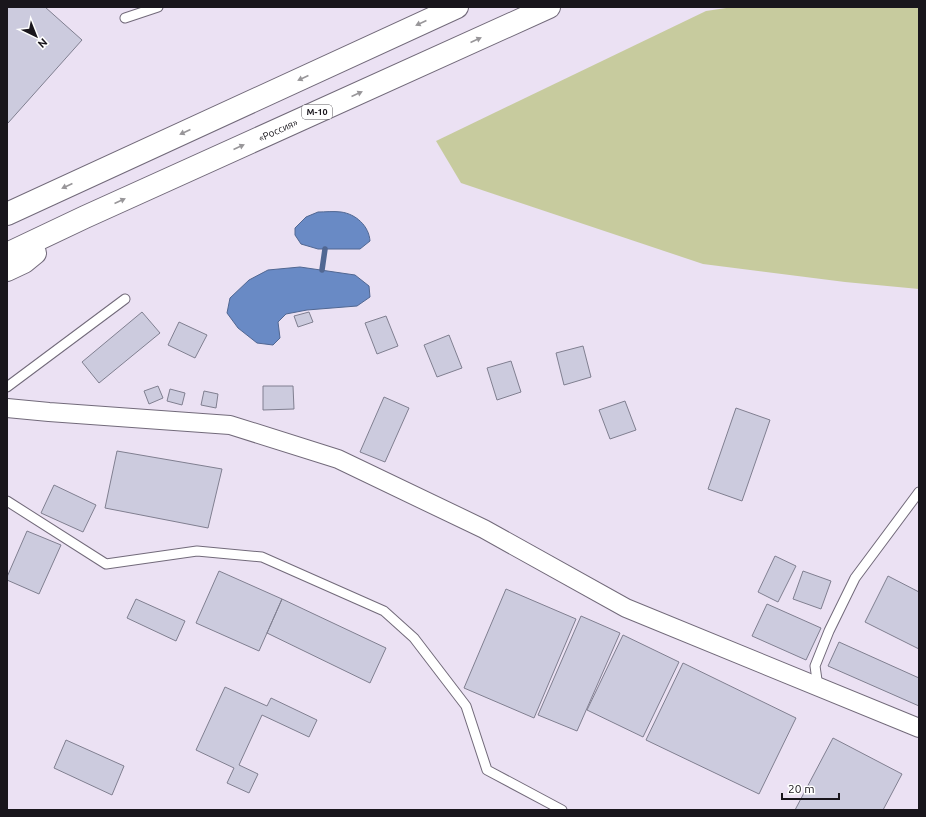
<svg xmlns="http://www.w3.org/2000/svg" width="926" height="817" font-family="Ubuntu,sans-serif">
<rect width="100%" height="100%" fill="#ebe1f3"/>
<path fill="#c7cb9e" d="M733,7h186v282l-74,-7 -142,-18 -242,-81 -25,-42 270,-130z"/>
<path fill="#698ac5" stroke="#516792" d="M318,212c7,0 15,-1 23,0 15,2 28,14 29,29l-10,8h-42l-17,-5 -6,-9v-7l11,-11z
M300,267l55,8 14,11 1,11 -13,9 -50,4 -21,4 -8,8 2,16 -7,7 -16,-2 -19,-15 -11,-15 3,-15 19,-18 19,-10z"/>
<g fill="none" stroke-linecap="round" stroke-linejoin="round">
<path stroke="#516792" stroke-width="5.5" d="M322,270l3,-21"/>
</g>
<path fill="#cccbde" stroke="#807f90" d="M7,7h38l37,33 -74,83 -1,-1z
M142,312l18,21 -61,50 -17,-21z
M309,312l4,10 -15,5 -4,-11z
M386,316l12,30 -21,8 -12,-31z
M179,322l28,13 -12,23 -27,-13z
M449,335l13,33 -25,9 -13,-32z
M583,346l8,31 -27,8 -8,-32z
M511,361l10,31 -24,8 -10,-32z
M158,386l5,12 -14,6 -5,-13z
M263,386h30l1,23 -31,1z
M170,389l15,4 -3,12 -15,-4z
M204,391l14,3 -2,14 -15,-3z
M384,397l25,11 -24,54 -25,-10z
M625,401l11,29 -26,9 -11,-29z
M736,408l34,12 -28,81 -34,-12z
M117,451l105,18 -14,59 -103,-20z
M54,485l42,20 -13,27 -42,-19z
M27,531l34,14 -22,49 -32,-14v-3z
M775,556l21,10 -18,36 -20,-10z
M219,571l63,28 -23,52 -63,-28z
M803,571l28,10 -10,28 -28,-10z
M888,576l31,16v57l-54,-27z
M506,589l70,30 -42,99 -70,-30z
M136,599l49,22 -9,20 -49,-23z
M282,599l104,49 -16,35 -103,-50z
M767,604l54,24 -15,32 -54,-24z
M581,616l39,17 -43,98 -39,-16z
M623,635l56,27 -36,75 -56,-27z
M839,642l80,36v28l-91,-40z
M683,663l113,55 -37,76 -113,-54z
M225,687l42,19 4,-8 46,22 -8,17 -47,-22 -23,50 19,9 -9,19 -22,-10 7,-15 -38,-18z
M833,738l69,36 -19,36h-88z
M66,740l58,26 -12,29 -58,-27z"/>
<g fill="none" stroke-linecap="round" stroke-linejoin="round">
<g stroke="#726a7a" stroke-width="11">
<path id="service" d="M125,18l33,-11
M7,387l118,-88
M7,501l99,63 91,-13 65,6 122,54 30,27 52,68 21,64 75,40
M818,687l-3,-21 14,-35 26,-53 64,-86"/>
</g>
<g stroke="#726a7a" stroke-width="20">
<path id="minor" d="M7,408l42,4 181,13 108,34 146,70 142,79 293,120"/>
</g>
<g stroke="#726a7a" stroke-width="24">
<g id="trunk">
<path d="M7,214l450,-207"/>
<path id="s1" d="M7,254l78,-37 464,-210"/>
<path d="M7,270l17,-8 11,-9"/>
</g>
</g>
<use href="#service" stroke="#fff" stroke-width="9"/>
<use href="#minor" stroke="#fff" stroke-width="18"/>
<use href="#trunk" stroke="#fff" stroke-width="22"/>
</g>
<defs><path id="oneway-solid" d="M-6-.8H1V-3.2L6.5 0L1 3.2V.8H-6Z"/></defs>
<g fill="#989699">
<use href="#oneway-solid" transform="translate(421 23) rotate(155)"/>
<use href="#oneway-solid" transform="translate(476 40) rotate(-24)"/>
<use href="#oneway-solid" transform="translate(303 78) rotate(155)"/>
<use href="#oneway-solid" transform="translate(357 94) rotate(-24)"/>
<use href="#oneway-solid" transform="translate(185 132) rotate(155)"/>
<use href="#oneway-solid" transform="translate(239 147) rotate(-24)"/>
<use href="#oneway-solid" transform="translate(67 186) rotate(155)"/>
<use href="#oneway-solid" transform="translate(120 201) rotate(-24)"/>
</g>
<g text-anchor="middle" stroke-width="3" stroke-linejoin="round" paint-order="stroke">
<rect fill="#fff" stroke="#5e5c60" stroke-width="1" x="302" y="105" width="30" height="14" rx="3"/>
<g font-size="9" font-weight="bold" fill="#19161c">
<text x="317" y="115">М-10</text>
</g>
<g font-size="10" fill="#19161c" stroke="#fff">
<text dy="4" stroke="none"><textPath href="#s1" startOffset="298">«Россия»</textPath></text>
</g>
</g>
<rect width="926" height="817" fill="none" stroke="#19161c" stroke-width="16"/>
<g transform="translate(36 36) rotate(137)" stroke="#ffffff" stroke-width="3" paint-order="stroke">
<path d="M0-3L7 15L0 10L-7 15Z" fill="#19161c"/>
<text y="-6" font-size="11" font-weight="bold" text-anchor="middle" fill="#19161c">N</text>
</g>
<path d="M782 793v6h57v-6" fill="none" stroke="#19161c" stroke-width="2"/>
<text x="788" y="793" font-size="12" fill="#19161c" stroke="#ffffff" stroke-width="3" paint-order="stroke">20 m</text>
</svg>
